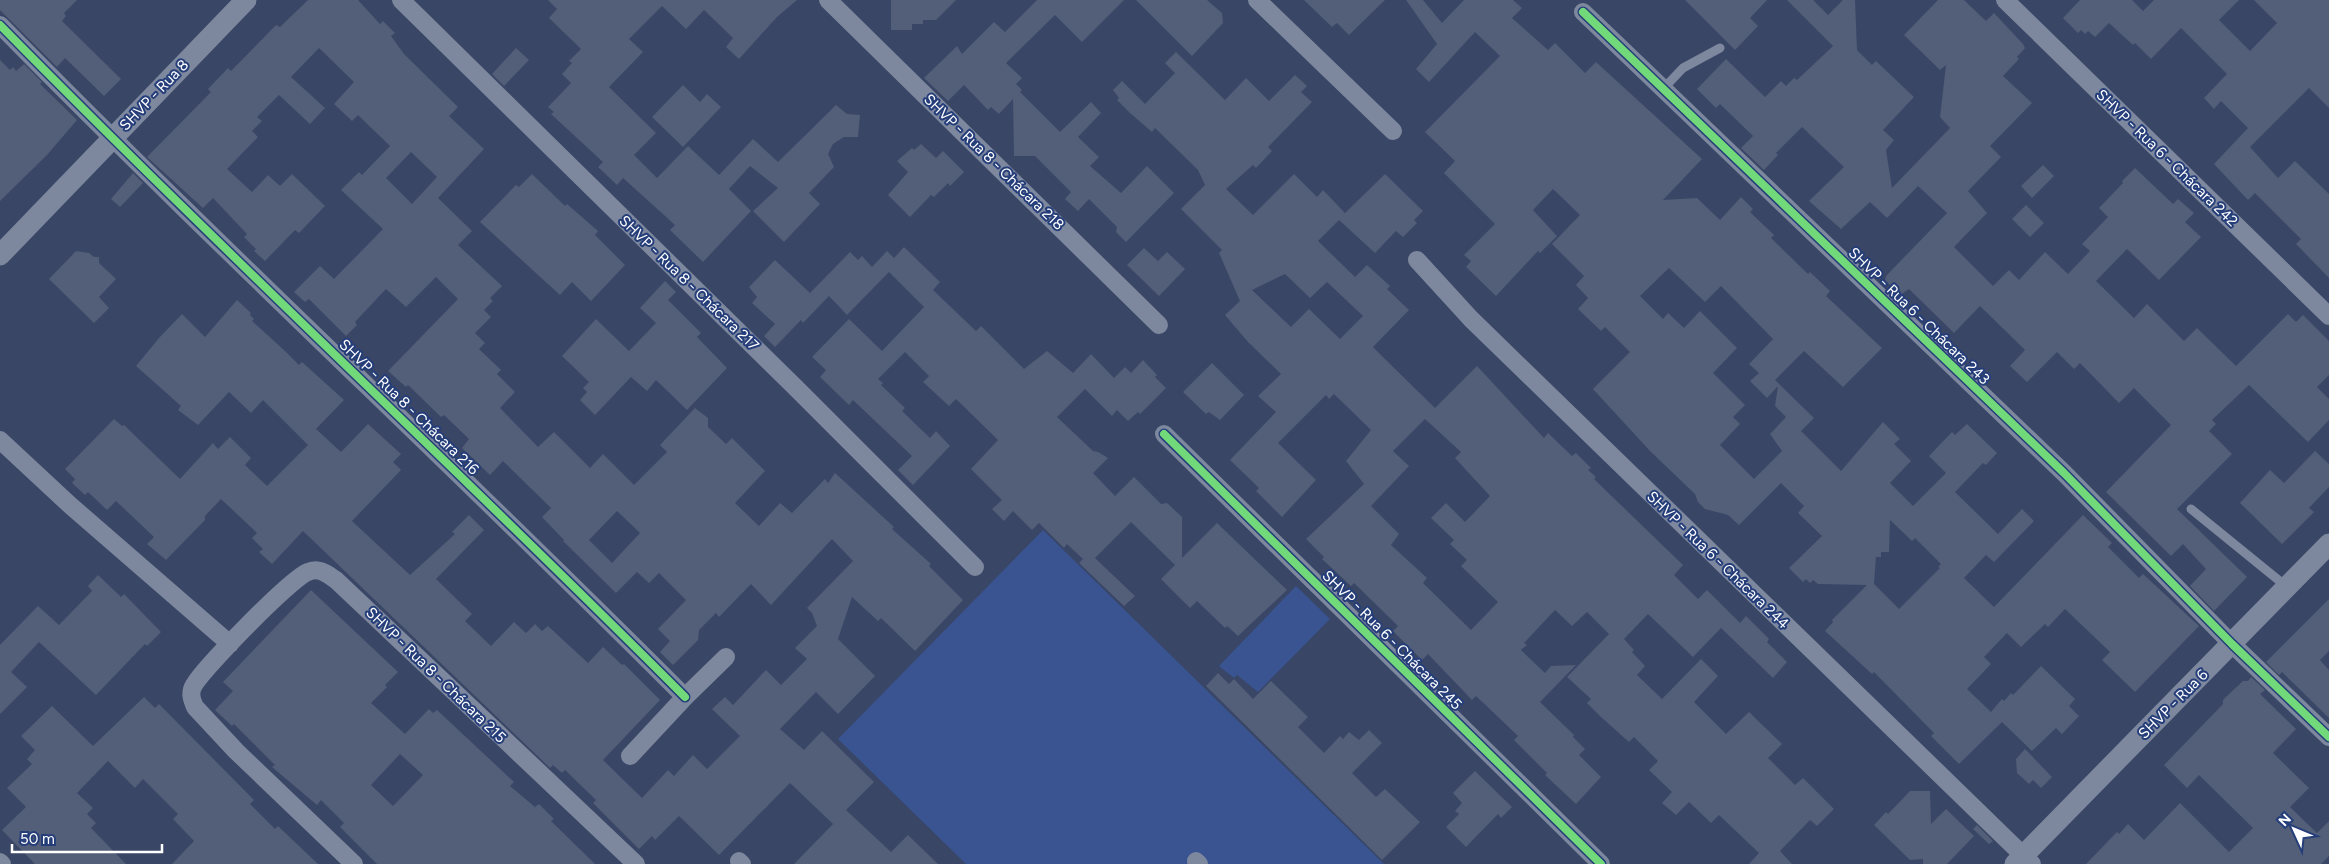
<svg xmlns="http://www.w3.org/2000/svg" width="2329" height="864" font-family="Figtree,sans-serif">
<rect width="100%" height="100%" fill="#394666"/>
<path fill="#395491" d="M1043,530l341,334h-418l-128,-125z
M1296,586l34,33 -72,73 -21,-17 -3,3 -15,-12z"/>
<path fill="#535e78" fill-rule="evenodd" d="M0,0h77l-13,13 2,3 -4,5 59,58 -17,17 -39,-38 -8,9 -57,-57z
M308,0h50l22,24 3,-3 12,12 -4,3 13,18 54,53 -9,9 35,33 -46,49 34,33 -14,14 44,41 -12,12 3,3 -9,9 7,7 -16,16 10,10 -6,6 22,21 -4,4 18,18 -15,16 38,39 16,-15 36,36 13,-14 31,31 33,-33 -7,-7 35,-37 13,10v9l18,17 6,-6 33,33 -30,32 24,23 21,-23 12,10 33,-34 3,4 7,-10 59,54 -2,2 39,35 -2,2 34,34 -48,51 -34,-33 -3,3 -26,-24 -14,42 37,37 -37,38 -22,-22 -36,37 24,21 18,-19 52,51 -28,28 45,42 17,-17 30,29h-144l39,-40 -43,-41 -71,72 -40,-39 -24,24 -3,-4 -13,13 -46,-46 3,-3 -31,-30 -3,3 -9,-8 -3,3 -247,-237 -31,33 -13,-12 4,-3 -11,-11 5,-5 -36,-34 -16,17v4l-39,40 -19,-16 7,-7 -38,-36 -9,9 -19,-18 -3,3 -13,-12 3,-4 -10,-10 49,-50 8,7 2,-1 56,54 33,-36 5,6 12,-12 21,21 -6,7 22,21 41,-41 -45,-45 -12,13 -22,-21 -31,33 -20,-15 3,-4 -45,-40 23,-28 23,-24 23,23 32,-37 14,13 -1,2 4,4 -2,2 33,30 14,14 3,-3 42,38 -28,29 25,23 27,-28 33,30 -8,8 8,8 -49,51 58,54 45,-41 -3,-2 17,-17 15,15 -48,49 36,35 -7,7 26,25 23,-24 12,11 9,-9 7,7 6,-5 40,37 15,-16 19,18 2,-1 36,36 -57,60 39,38 26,-28 6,6 19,-21 14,14 33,-33 -28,-27 13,-12 8,8 33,-35 15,15 26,-26 -12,-11 22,-22 -5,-13 -5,-5 46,-47 -21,-22 -61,66 -20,-21 -32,33 -3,-4 -17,17 -1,10 -25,25 -13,-13 10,-11 -12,-12 28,-29 -27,-27 -10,10 -12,-11 -21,21 -53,-52 1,-1 -22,-23 9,-9 -48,-47 -13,14 -28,-27 7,-9 -25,-24 -3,2 -33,-32 -2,2 -18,-16 70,-72 -22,-22 -30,30 -20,-18 -31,33 2,3 -11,11 -37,-37 -4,3 -11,-10 26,-26 14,13 49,-50 -42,-39 18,-18 3,3 28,-29 -32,-31 -6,6 -18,-17 20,-22 -35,-34 -28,29 34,31 -15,16 -31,-29 -22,22 5,4 -10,10 6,6 -31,32 25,23 16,-17 12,11 12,-12 33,32 -26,27 -4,-3 -30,31 -11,-10 2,-2 -12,-12 3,-3 -34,-36 -10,10 -56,-51 64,-65 -3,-3 20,-21 3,3 45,-46 4,2zM411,152l26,25 -25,27 -26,-26zM617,511l23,22 -28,30 -23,-23z
M548,0h249l-20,17 -38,42 -13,-12 7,-9 -29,-28 -18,19 -24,-23 -33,33 14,13 -34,35 47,46 -22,22 23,23 31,-32 31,29 34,-36 25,23 58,-57 11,9 13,1 -2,22h-14l-11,7 -5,10 6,13 -25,26 11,11 -36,38 -31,-31 25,-23 -28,-22 -21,23 22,22 -48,51 -33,-32 5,-5 -52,-47 -6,7 -19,-18 5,-5 -52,-48 3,-2 -6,-5 23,-24 -9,-9 10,-11 -3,-2 12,-12 -32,-31 8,-9z
M891,0h65l-20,20h-13v4h-11v6h-21z
M1037,0h87l-42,42 -27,-27 -49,48 16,15 -6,6 6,6 -2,2 40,40 31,-30 10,11 -23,24 21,20 -9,9 31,27 26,-27 27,27 -48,49 -10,-10 1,-5 -28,-28 -11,12 -13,-12 6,-7 -36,-36h-21l-1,-57 -14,15 -8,-7 -3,3 -24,-25 -16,16 -24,-23 33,-32 5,8 32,-32 11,10z
M1136,0h71l15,13 1,10 -31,33z
M1304,0h81l-36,35 -12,-12 -5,4z
M1406,0h17l19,23 22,-23h49l9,8 -10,10 36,32 7,-7 30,30 11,-11 106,97 -39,41 34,-2 23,22 21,-23 12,12 -3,3 24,23 -3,3 37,36 2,-2 20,19 -4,5 56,52 -39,39 -39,-36 -29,29 39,38 -13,13 40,40 42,-49 17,17 -6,5 17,17 -21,22 23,23 33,-33 -17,-17 23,-24 3,3 12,-11 30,29 -11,12 -3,-2 -28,29 43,42 24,-25 12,12 -40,41 -8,-7 -22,23 30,29 89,-92 29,28 -4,4 31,31 4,-4 56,52 -64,66 -33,-32 8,-8 -45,-43 -17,18 -3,-3 -24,23 -14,-14 -23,24 7,7 -24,25 24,23 11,-13 2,2 7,-8 2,2 28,-29 34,33 -6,7 10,10 -17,18 -6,-6 -24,23 -30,-29 -43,42 -28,-28 3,-3 -60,-61 -2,2 -47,-43 8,-9 -1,-2 35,-35 -49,-1 -5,-4 -3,3 -4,-4 -3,3 -14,-14 33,-32 -24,-23 6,-7 -23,-23 -42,42 -11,-10 -23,-6 -7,-7 -3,-8 -45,-43 -57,-62 37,-37 -25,-25 -4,4 -23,-22 10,-11 -12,-13 8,-9 -32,-32 28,-29 -27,-26 -20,21 24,26 -17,17 -2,-2 -42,45 -30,-29 5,-6 -7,-6 31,-31 -51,-51 11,-12 -30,-29 75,-76 -25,-24 -46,50 -13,-13 21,-25zM1669,268l36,34 16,-16 52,53 -24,25 10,9 -9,8 17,17 11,-12 -3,20 11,11 -16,17 12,17 -28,28 -34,-34 20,-21 -7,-7 12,-12 -32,-32 24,-25 -37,-37 -16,17 -16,-15 -5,6 -23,-23zM1890,520l22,21 3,-3 26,26 -3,3 2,1 -41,41 -25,-25 2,-27h5v-5h8z
M1685,0h82l-17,18 8,8 -23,24z
M1787,0h26l15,15 15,-15h12l2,50 15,15 4,-4 38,36 -31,33 11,10 -8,10 6,38 58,-60 -10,-11 6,-52 -6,5 -36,-35 34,-35h26l22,21 8,-8 29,31 2,4 -8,9 2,2 -16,17 29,27 -42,43 11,11 -33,34 19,22 -33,34 39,39 16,-16 10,10 26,-28 23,22 22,-23 -8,-7 26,-27 -9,-9 24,-25 -1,-2 13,-13 38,36 5,-5 16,14 -9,9 16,15 -42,43 -32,-31 -31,32 38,37 13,-14 37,37 13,-13 39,38 52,-52 8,8 7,-7 26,26v34l-12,12 12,12v21l-21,22 -59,-57 -37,35 4,4 -7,7 23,23 -55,55 70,68 -33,34 -24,-25 16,-17 -23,-25 -12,12 -65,-64 65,-67 -37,-37 -15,15 -39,-40 -6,6 -17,-17 -30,30 -17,-16 15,-16 -45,-44 -26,27 -45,-44 -9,6 -15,-15 1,-4 61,-63 -29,-27 -31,32 -17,-16 -29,27 -32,-28 35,-34 -42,-40 -26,26 2,2 -14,15 -23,-22 12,-12 -33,-32 -4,4 -19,-19 29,-30 39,38 16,-16 5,5 8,-8 3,2 36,-34z
M2080,0h52l11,11 11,-11h85l-20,20 31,31 27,-28 -23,-23h75v108l-20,-20 -59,59 28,31 17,-17 34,33v84l-33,-34 5,-5 -46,-46 -7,7 -34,-36 34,-36 -27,-27 -7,8 -10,-11 23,-24 -46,-46 -30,31 -16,-16 -2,2 -24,-22 -14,14 -7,-6 -3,3 -4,-4 -3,3 -15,-15z
M516,48l13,12 -25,26 -12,-12z
M1176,52l49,48 21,-22 23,23 26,-26 12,11 -6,6 11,10 -44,45 4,4 -16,17 -3,-3 -27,24 27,26 41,-41 23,23 6,-7 22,23 40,-39 38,37 -9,9 3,3 -14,14 -7,-6 -21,22 -36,-33 -21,21 37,36 12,-12 23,21 -3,3 22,21 -36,37 14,14 48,47 42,-42 67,72 4,-5 24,23 4,-3 15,15 -3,2 8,7 -2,2 89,86 -9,10 24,24 9,-9 33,33 6,-7 23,23 -2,3 20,20 -14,16 -52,-50 -28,29 -45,-43 -24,25 10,11 -2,2 13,14 -8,9 25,24 39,-40 17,17 -24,26 32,32 23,-22 33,32 -14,14 27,27 8,-7 31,31 -17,17 -7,-6 -30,31 12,13h-43l10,-11 -40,-38 -8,8 -22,-21 -13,13 -14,-12 10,-11 -23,-22 9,-9 -24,-24 -5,5 -28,-25 -14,-14 4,-4 -24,-22 42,-43 -22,-22 -15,14 -17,-16 -31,33 3,2 -6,5 24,23 6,-7 25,-1 -36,37 34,33 -1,2 12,12 -6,6 22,22 -25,27 -31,-29 2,-2 -33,-33 4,-4 -42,-40 -4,4 -44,-46 -6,6 -29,-29 5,-5 -44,-43 -3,3 -29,-27 2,-2 -18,-18 58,-55 -18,-23 25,-31 -37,-36 -5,5 -3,-4 -48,48 38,37 -34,37 -26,-26 3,-3 -29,-28 46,-48 -18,-16 23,-22 -33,-32 -23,-27 15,-14 -21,-48 3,-3 -41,-41 24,-24 -7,-15 -43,-42 -3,4 -22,-19 -13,-13 2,-2 -6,-8 9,-9 23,23 30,-31 -10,-10zM1285,274l25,24 17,-16 36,34 -23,23 -31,-30 -18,18 -39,-37zM1425,419l36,33 -6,6 35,38 -25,26 -19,-19 -15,15 23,22 -4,4 17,16 -6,6 37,36 -27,28 -48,-47 4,-5 -36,-33 8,-11 -28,-28 38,-40 -16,-15z
M0,60l10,10 3,-3 3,4 8,-7 18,18 -2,2 37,36 -30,35 -47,46z
M683,85l17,17 7,-8 14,13 -38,40 -31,-30z
M921,144l15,14 7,-7 21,21 -14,14 -2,-3 -14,14 -3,-2 -21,22 -22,-22 20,-23 -11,-11 15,-13 2,2z
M2043,165l11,11 -22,22 -11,-12z
M133,173l10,10 -23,24 -9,-8z
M532,174l33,32 2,-2 31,27 -3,4 30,30 -34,36 -19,-19 -12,13 -80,-73 36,-37 3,2z
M2026,205l18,18 -14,14 -18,-18z
M904,247l36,35 -7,8 43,41 5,-5 43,43 23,-18 26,22 18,-19 23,24 11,-11 6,6 12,-13 14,15 -2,2 11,11 -26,26 -2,-2 -10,9 -11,-11 -5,6 -27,-27 -28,28 36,34 5,1 10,6 -15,15 22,23 19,-19 27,27 6,-1 15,14v41l35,-35 70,67 -49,46 -11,-10 -2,2 -28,-27 -7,7 -29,-29 14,-14 -44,-43 -36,36 40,38 -11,10 -45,-43 4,-4 -16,-15 -3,4 -25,-25 -7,7 -19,-19 -9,10 -12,-12 10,-9 -31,-31 27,-29 -42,-41 -7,7 -26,-24 6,-6 -24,-24 -27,27 5,4 -2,2 24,23 -3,3 28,27 6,-7 14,15 -37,39 -15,-15 14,-14 -59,-56 -4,5 -29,-28 6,-7 -14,-13 37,-38 33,32 42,-44 -35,-35 -42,43 -18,-19 -26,27 -2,-3 -26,27 -11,-11 11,-12 -23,-21 5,-6 -8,-10 26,-27 35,33 40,-41 8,8 4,-4 10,11 15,-16 7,7z
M1144,248l14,13 9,-9 18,17 -26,27 -32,-31z
M76,251l13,2 5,4h5v6l17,16 -17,18 10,11 -15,15 -45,-44z
M665,281l11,11 -8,8 33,33 -4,4 30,31 -40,42 -31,-30 -9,11 -16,-14 -36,38 -15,-15 7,-8 -4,-4 6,-6 -27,-26 34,-37 33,32 27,-28 -16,-15z
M1212,363l32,32 -24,25 -11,-8 -3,2 -23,-22z
M2315,451l14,13v23l-20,21 5,4 -32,32 -42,-41 30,-33 14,13z
M98,575l23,22 3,-3 37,38 -14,14 -2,-2 -49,51 -57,-53 -28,30 16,15 -27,27v-69l38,-39 21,19 33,-34 -4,-5z
M311,590l87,82 -13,13 2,2 -16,16 34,31 24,-25 4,4 4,-3 77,72 -4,4 25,21 4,-3 15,15 -3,2 44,43h-218l-37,-37 4,-4 -23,-23 -4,5 -45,-38 3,-2 -41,-41 -2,2 -17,-16 18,-19 -10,-9zM400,754l23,21 -30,31 -22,-21z
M2329,599v52l-9,9 9,10v48l-47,-46 -3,3 -13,-13z
M1218,673l11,11 5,-5 19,20 18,-18 37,36 -10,10 26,26 16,-17 3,3 6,-7 10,8 10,-10 13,13 -30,30 24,24 9,-8 35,33 -38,38 -176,-174z
M2251,677l14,13 -5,4 36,35 -23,24 36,35 -19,19 27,26 12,-12v35l-8,8h-235l31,-32 2,2 9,-10 16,16 36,-37 49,49 24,-24 -54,-53 -12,13 -23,-23 59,-61v-4l5,-5 15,-14h5z
M144,697l11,11 4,-4 95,96 -4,4 25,25 3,-3 40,38h-146l22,-23 -21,-22 5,-5 -35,-35 -8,9 -27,-27 -31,32 16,15 -6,6 9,9 -5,5 35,36h-91l-33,-34 24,-23 -19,-19 25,-24 -5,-5 8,-9 -14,-14 31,-30 41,40z
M2025,749l27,28 -11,11 -8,-8 -4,4 -12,-11 -1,-14z
M1475,771l37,36 -11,11 -3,-4 -32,33 -20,-20 13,-13 -4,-3 7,-8 -9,-10z
M1910,791h20l1,33 15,-15 28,27 -27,28h-24v-5l-13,1 -36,-35 12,-13 2,2z
M1977,825l16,16 -4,3 -16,-15z"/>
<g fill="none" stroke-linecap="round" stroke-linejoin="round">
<path stroke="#7d879d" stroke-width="9" d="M1664,88l19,-20 37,-20
M2191,509l96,78"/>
<path stroke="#7d879d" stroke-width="18" d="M401,0l395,388 179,179
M828,0l331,325
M1257,0l136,131
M2005,0l324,316
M1583,12l481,461 168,171 97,93
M0,25c224,228 459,445 685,672
M1417,260l54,59 561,545
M1164,434l437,430
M0,440l71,66 159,138
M630,756l55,-59 41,-40
M739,861l3,3
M1196,861l3,3
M0,862l2,2
M354,864l-118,-113 -41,-44c-3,-7 -6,-14 -1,-22 10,-17 97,-107 114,-113 11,-5 19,2 28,8l300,284"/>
<path stroke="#7d879d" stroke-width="21" d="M0,255l246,-255
M2015,864l314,-320"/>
<g stroke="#253e7a" stroke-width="11">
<path id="cycleway" d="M1583,12l481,461 168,171 97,93
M0,25c224,228 459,445 685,672
M1164,434l437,430"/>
</g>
<use href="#cycleway" stroke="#71d979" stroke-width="8"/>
</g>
<g text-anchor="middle" stroke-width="4" stroke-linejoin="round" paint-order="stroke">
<g font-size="15" fill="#fff" stroke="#253e7a">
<text transform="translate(154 95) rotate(-46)" y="5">SHVP - Rua 8</text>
<text transform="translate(2167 158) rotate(44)" y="5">SHVP - Rua 6 - Chácara 242</text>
<text transform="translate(994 162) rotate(44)" y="5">SHVP - Rua 8 - Chácara 218</text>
<text transform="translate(689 283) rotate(44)" y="5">SHVP - Rua 8 - Chácara 217</text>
<text transform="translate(1919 316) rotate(44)" y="5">SHVP - Rua 6 - Chácara 243</text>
<text transform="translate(409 407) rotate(44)" y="5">SHVP - Rua 8 - Chácara 216</text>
<text transform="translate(1718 560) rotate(44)" y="5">SHVP - Rua 6 - Chácara 244</text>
<text transform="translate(1392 640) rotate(45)" y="5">SHVP - Rua 6 - Chácara 245</text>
<text transform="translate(436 675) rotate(44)" y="5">SHVP - Rua 8 - Chácara 215</text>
<text transform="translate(2173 704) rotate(-45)" y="5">SHVP - Rua 6</text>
</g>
</g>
<g transform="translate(2294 829) rotate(314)" stroke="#253e7a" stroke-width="4" paint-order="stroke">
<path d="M0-4L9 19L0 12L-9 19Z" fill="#ffffff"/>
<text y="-8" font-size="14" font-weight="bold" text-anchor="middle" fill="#ffffff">N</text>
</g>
<path d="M12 844v8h150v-8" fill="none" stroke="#ffffff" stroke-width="2.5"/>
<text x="20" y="844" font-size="15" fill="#ffffff" stroke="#253e7a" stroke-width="4" paint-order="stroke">50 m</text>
</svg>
